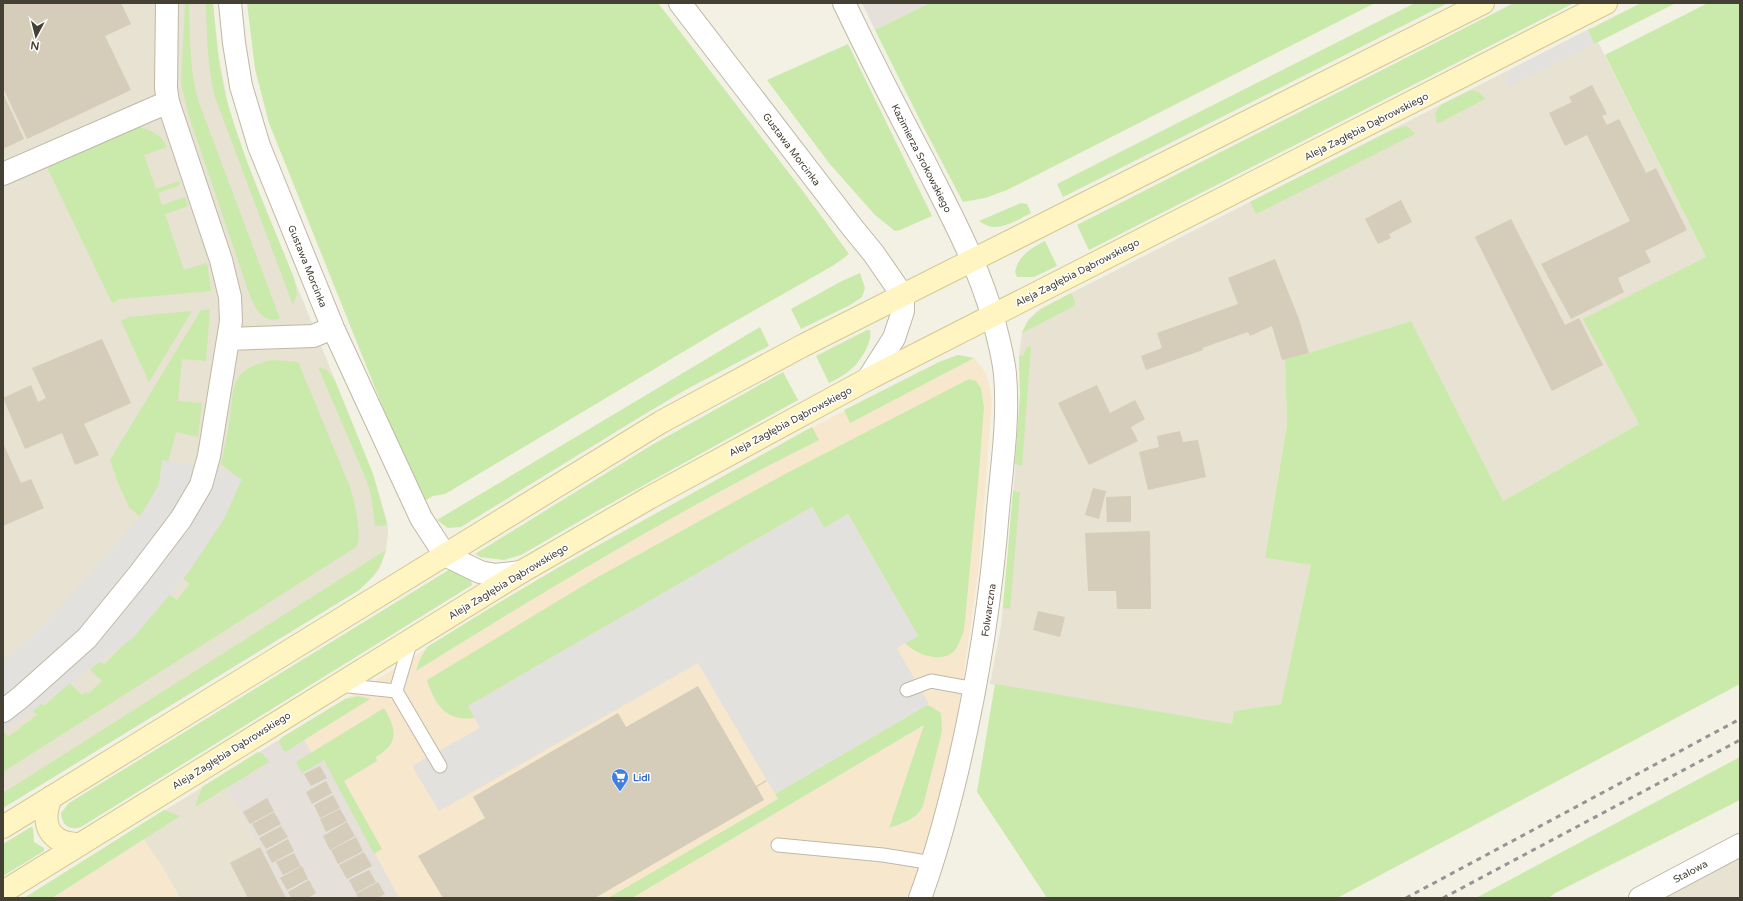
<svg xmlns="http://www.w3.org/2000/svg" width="1743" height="901" font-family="'Varela Round',sans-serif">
<rect width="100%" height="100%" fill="#f3f0e4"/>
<path fill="#e7e2d2" d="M3,3h210l6,55 10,52 19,55 125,309 14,47 1,10 -2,19 -6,18 -6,8 -15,14 -356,218z
M1591,28l115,229 -122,62 55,105 -136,77 -92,-180 -102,32 -24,6 2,65 -22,134 46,7 -30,139 -47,7 -2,13 -242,-40 11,-58 10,-102 7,-95 2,-34 -1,-39 3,-23 6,-13 12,-11z
M219,777l21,34 46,87h-106l-17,-30 -27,-40z
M1740,858v40h-74z"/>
<path fill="#f7e8cd" d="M958,355l16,3 13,16 5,26 -13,166 -23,163 -36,143 -14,26h-507l-75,-138 -7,3 -19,-35 263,-162 250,-138 128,-66z
M136,828l27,40 17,30h-156z"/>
<path fill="#e5e0d9" d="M862,3h68l-55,27z
M298,728l19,35 7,-4 75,139h-113l-46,-87 -21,-34z"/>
<path fill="#c9eaaa" d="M185,3h4c1,34 0,67 10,100l81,216c-16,4 -23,-8 -29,-20l-63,-186 -7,-30z
M206,3h7c3,36 6,73 17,108 17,57 42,112 64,167l3,16 -4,11 -78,-208c-8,-31 -8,-62 -9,-94z
M247,3h411l144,187 47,64 -15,11 -116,66 -273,163 -12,2 -10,6 -7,-12 -147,-367 -14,-54z
M930,3h445l-368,187 -22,8 -22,4 -38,-72 -50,-100z
M1415,3h33l-385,194 -6,-13z
M1514,3h60l-485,247 -12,-25z
M1641,3h35l-82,41 -6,-14z
M1708,3h32v681l-403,214h-290l-70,-106 18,-108 237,40 2,-13 47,-7 30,-139 -46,-7 22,-134 -2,-65 24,-6 102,-32 92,180 136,-77 -56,-105 123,-62 -101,-202z
M848,44l84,172 -32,14 -5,1 -20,-16 -46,-52 -62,-83z
M1471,90l9,3 5,6 -48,25 -2,-11 6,-8z
M1405,126l3,1 7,7 -159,80 -6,-12 140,-71z
M139,127c13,3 22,8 28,20l-23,8 12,34 23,-8 1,4 -22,8 4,12 23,-8 3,9 -23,8 19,56 23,-7 4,28 -91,8 -8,4 -66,-138 87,-37z
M1021,203l6,1 4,9c-16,8 -35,22 -52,8z
M1045,241l12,25 -23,11h-17l-2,-5c3,-16 16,-24 30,-31z
M860,273l5,15 -3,9 -12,8 -49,24 -10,-20 51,-28z
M1071,293l4,8 -1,5 -52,27c8,-22 29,-29 49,-40z
M210,309l-4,52 -24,-2 -4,42 24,2 -4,34 -22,-5c-7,29 -16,62 -37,84l-10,-9 -11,-24 -8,-23 91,-150z
M192,311l-43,71 -28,-61 7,-4z
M760,327l9,19 -82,43 -47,28 -179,110 -13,1 -11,-8z
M867,330h3c3,13 -11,34 -21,41 -6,5 -13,8 -20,12l-13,-27z
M1031,346l-9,120 -7,-2 5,-69 -1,-39 5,-1 2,-7z
M958,355l16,3 -124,65 -6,-13 95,-48z
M272,360l26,2 52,125c4,12 13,50 6,60l-353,225v-42l5,7 29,-22 -8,-9 8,-7 7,7 25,-23 13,12 4,-3 2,2 14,-13 -23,-22 4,-4 22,9 29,-30 35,-40 8,6 13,-16 -8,-6 58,-98 -19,-16c3,-15 7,-30 9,-46 4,-36 2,-49 42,-58z
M318,367l9,3 8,11 38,93 14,51 -12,1 -4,-31 -5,-16z
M783,372l15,28 -201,111 -76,44 -17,5 -24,-3 -5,-3 177,-109z
M969,379l7,2 5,7 3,19 -6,76 -14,148c-3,6 -5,13 -8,18 -12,16 -40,6 -51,-6l13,-7 -70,-122 -24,14 -12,-21 -344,199 7,12c-29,4 -40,-13 -48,-38l169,-102 189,-104z
M812,427l7,13c-139,69 -271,149 -403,231l4,-12 7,-12 68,-42 66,-39z
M1013,491l7,1 -10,117 -7,-1z
M386,550c-5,17 -13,28 -27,40l-356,218v-15z
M452,568l8,7 11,6 1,4 -391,242c-12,4 -19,-2 -20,-14l8,-10z
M358,696l12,3 -85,53 -6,-9 2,-5 64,-39z
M927,705l5,2 9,6 1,18 -19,75c-7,14 -21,17 -34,22l35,-103 -292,173h-24l170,-99 -3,-5z
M384,708c13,22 15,35 -8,49l1,4 -33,20 38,68 -8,5 -50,-94 -22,13 -6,-11z
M258,752l5,2 6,8 -74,45 7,-20z
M1740,757v43l-185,93 -6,5h-73z
M164,810l16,6 -128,82h-28z
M31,827l2,1 1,14 10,6v3l-41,25v-32z"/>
<path fill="#e3e1dd" d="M1588,30l6,14 -86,43 -2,-8 3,-8z
M162,460l60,9 20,10 -18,40 -36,54 -55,65 -130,94v-70l39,-35 98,-110 19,-33z
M812,507l12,21 24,-14 70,122 -21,12 32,56 -154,90 -77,-131 -259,148 -27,-45 68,-38 -12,-22z"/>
<path fill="#d5ccb9" d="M3,3h118l10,21 -26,12 26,54 -104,49 -24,-51z
M1592,85l15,29 -5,2 5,9 12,-6 27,54 10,-5 31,62 -42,21 6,11 -33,16 6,14 -53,27 -30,-55 89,-43 -43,-86 -22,11 -16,-33 23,-11 -3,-5z
M3,93l21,46 -21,10z
M1401,200l11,22 -23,12 2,4 -13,6 -13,-25z
M1511,219l54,106 14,-7 24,47 -51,26 -77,-154z
M1275,259l24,60 10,34 -27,7 -10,-34 -22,10 -2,-4 -46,16 1,2 -57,20 -5,-14 21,-8 -5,-15 81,-29 -10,-26z
M102,339l29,64 -47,21 15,31 -24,10 -13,-32 -37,16 -22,-51 28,-13 7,17 8,-4 -14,-30z
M1097,385l13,28 25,-13 10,19 -14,8 7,14 -49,24 -31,-62z
M1180,431l3,11 15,-2 8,37 -58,13 -9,-38 20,-5 -2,-11z
M3,443l18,40 10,-4 13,29 -41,18z
M1093,488l13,3 -7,28 -14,-4z
M1131,496v26h-24l-1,-25z
M1150,531l1,78h-34l-1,-18h-28l-3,-58z
M1038,611l27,6 -5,20 -27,-7z
M698,686l58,100 10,-6 1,1 -10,6 7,13 -169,98h-152l-25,-42 67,-38 -12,-21 145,-84 8,14z
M320,766l7,12 -16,8 -7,-12z
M326,781l6,12 -20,11 -6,-12z
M333,795l7,13 -20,10 -6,-13z
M267,798l7,13 -24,13 -7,-12z
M340,809l7,12 -21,11 -6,-13z
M274,812l7,12 -22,12 -7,-12z
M347,822l8,14 -25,14 -7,-14z
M281,826l7,11 -22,12 -7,-11z
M356,837l7,14 -25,13 -7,-14z
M288,839l6,12 -22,12 -6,-12z
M260,847l26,51h-38l-18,-35z
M364,852l8,14 -25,13 -8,-14z
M294,853l7,13 -18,9 -7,-13z
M302,866l6,13 -21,11 -7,-12z
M369,870l7,12 -20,11 -7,-13z
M309,880l7,13 -8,5h-17l-3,-6z
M378,882l7,12 -7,4h-20l-2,-4z"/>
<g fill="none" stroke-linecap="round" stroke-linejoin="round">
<g stroke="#bfb8a6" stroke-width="15">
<path id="lane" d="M411,640l-15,51 44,75
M340,685l56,6
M907,690l24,-9 44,8
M778,845l105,10 50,8"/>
</g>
<g stroke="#bfb8a6" stroke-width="24">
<path id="street" d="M230,3l4,40 7,43 18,60 74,182 88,190 24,37 35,17 15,3 26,-3
M680,3l172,224 22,27 29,42v15l-9,27 -26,41
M844,3c26,54 53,107 81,160 25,50 53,101 68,155 5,19 10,37 12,56 4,45 -3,91 -7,136 -7,90 -21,178 -42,266 -10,41 -21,82 -36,122
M3,174l165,-72
M228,339l85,-3 20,-8
M3,711l18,-14 66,-59 53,-65 41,-54 20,-34 8,-29 22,-135 -1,-24 -9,-37 -53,-158 -2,-14 1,-85
M1640,898l100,-53"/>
</g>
<g stroke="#d5c891" stroke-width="24">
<path id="secondary" d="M51,797c-11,28 -2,47 30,47
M3,827l658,-405 141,-76 681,-343
M3,892l518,-320 128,-74 219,-119 738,-376"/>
</g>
<use href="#lane" stroke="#fff" stroke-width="13"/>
<use href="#street" stroke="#fff" stroke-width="22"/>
<use href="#secondary" stroke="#fff5c2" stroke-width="22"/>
<path stroke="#949494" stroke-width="3" stroke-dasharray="5 5" stroke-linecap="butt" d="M1406,898l334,-179
M1443,898l297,-158"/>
</g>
<defs>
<g id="supermarket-pin" transform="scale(0.9)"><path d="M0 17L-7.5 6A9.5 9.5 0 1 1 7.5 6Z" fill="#3f7fe0" stroke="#fff"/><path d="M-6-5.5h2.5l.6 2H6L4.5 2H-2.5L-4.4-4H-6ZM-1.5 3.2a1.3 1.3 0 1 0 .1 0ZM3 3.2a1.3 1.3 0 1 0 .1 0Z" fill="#fff"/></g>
</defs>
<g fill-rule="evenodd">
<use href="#supermarket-pin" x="620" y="777"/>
</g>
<g text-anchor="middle" stroke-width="3" stroke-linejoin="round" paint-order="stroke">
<g font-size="10" fill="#454034" stroke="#fff">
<text transform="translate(1366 126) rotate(-27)" y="4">Aleja Zagłębia Dąbrowskiego</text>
<text transform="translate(792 149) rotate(53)" y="4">Gustawa Morcinka</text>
<text transform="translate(922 158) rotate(63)" y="4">Kazimierza Srokowskiego</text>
<text transform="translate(308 266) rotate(68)" y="4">Gustawa Morcinka</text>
<text transform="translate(1077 272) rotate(-27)" y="4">Aleja Zagłębia Dąbrowskiego</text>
<text transform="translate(790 421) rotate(-28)" y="4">Aleja Zagłębia Dąbrowskiego</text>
<text transform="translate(508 581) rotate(-31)" y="4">Aleja Zagłębia Dąbrowskiego</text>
<text transform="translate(988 610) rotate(-82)" y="4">Folwarczna</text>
<text transform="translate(231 750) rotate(-32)" y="4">Aleja Zagłębia Dąbrowskiego</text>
<text transform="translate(1690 871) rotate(-28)" y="4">Stalowa</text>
</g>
<g font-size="10" font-weight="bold" fill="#366cbe" stroke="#fff" text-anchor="start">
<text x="633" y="781">Lidl</text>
</g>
</g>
<rect width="1743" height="901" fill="none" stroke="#454034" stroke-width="8"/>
<g transform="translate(36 36) rotate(187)" stroke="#ffffff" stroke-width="3" paint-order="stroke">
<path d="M0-3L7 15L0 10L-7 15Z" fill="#454034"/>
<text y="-6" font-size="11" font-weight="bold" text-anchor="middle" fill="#454034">N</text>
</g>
</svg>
